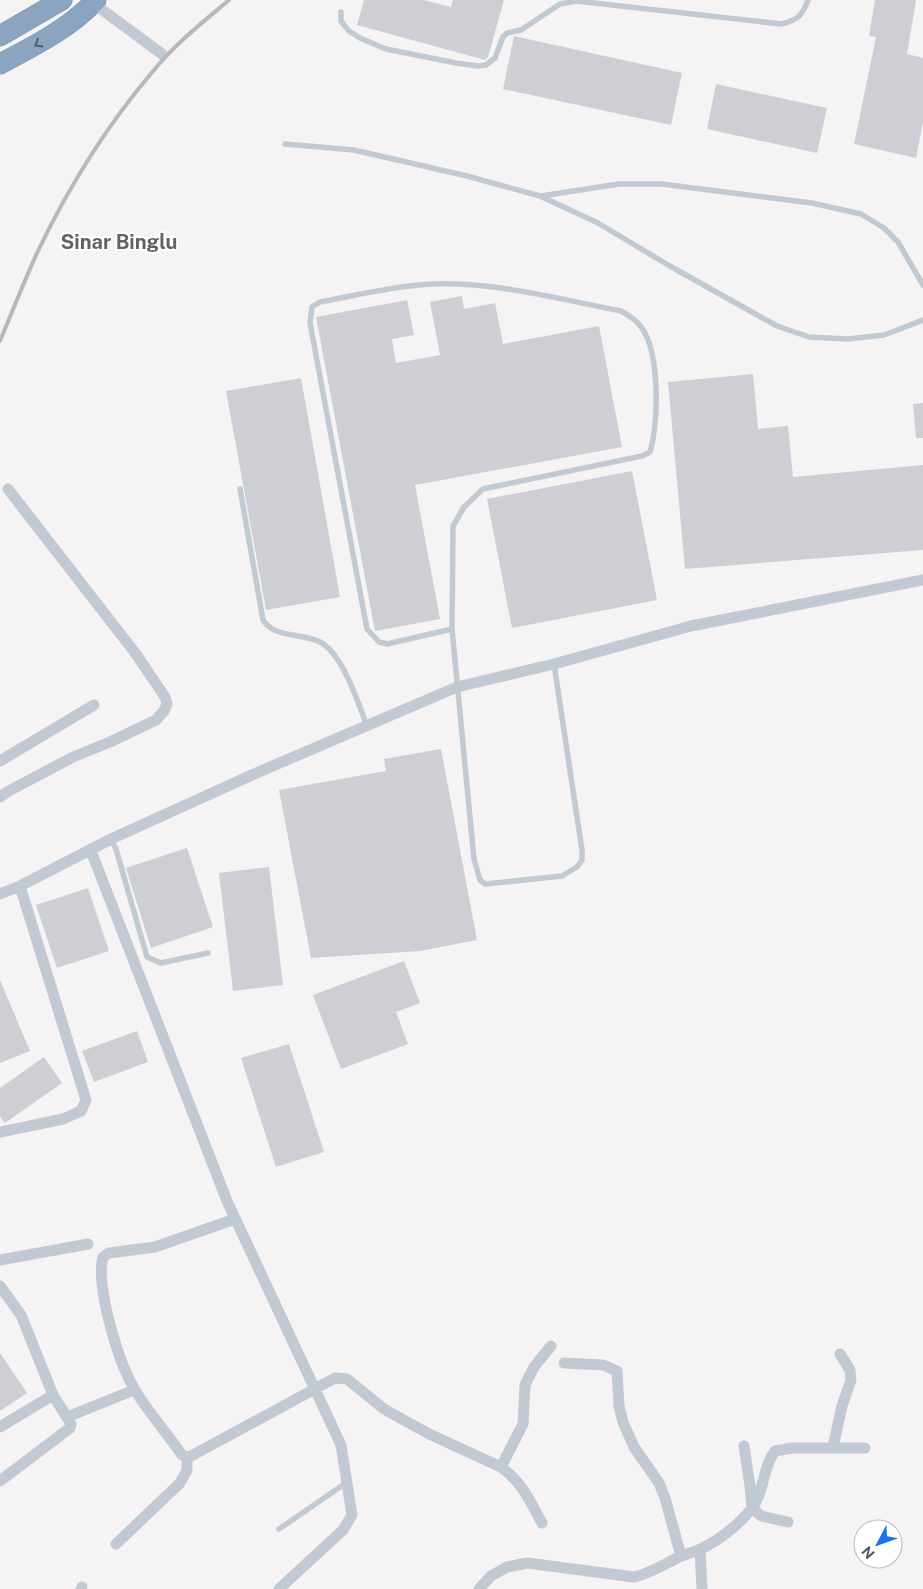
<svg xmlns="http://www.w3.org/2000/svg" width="923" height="1589" font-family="'Public Sans',sans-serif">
<rect width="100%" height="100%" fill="#f5f3f3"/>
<path fill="#cdcfd5" d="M364,0h60l27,7 2,-7h51l-16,57 -3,3 -128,-35z
M875,0h41l-9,54 16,4v64l-7,36 -62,-14 22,-107 -7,-1z
M514,36l168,37 -11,52 -168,-36z
M716,84l111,24 -10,45 -110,-24z
M462,296l2,13 31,-6 8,41 96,-18 23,121 -207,38 25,134 -65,12 -59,-314 91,-17 7,35 -22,4 4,24 44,-8 -10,-53z
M753,374l5,55 30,-3 5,51 130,-12v85l-238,19 -17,-187z
M301,378l39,219 -74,13 -40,-219z
M923,403v35h-7l-3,-34z
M632,471l25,129 -145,28 -25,-129z
M441,749l36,191 -57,11 -109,7 -32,-168 107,-19 -2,-12z
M187,848l26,79 -62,21 -25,-80z
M269,867l14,118 -50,6 -14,-118z
M88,888l21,63 -52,17 -21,-63z
M404,961l16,42 -24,9 12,32 -67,25 -28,-74z
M0,980l30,71 -30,12z
M137,1031l11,31 -54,20 -12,-31z
M289,1044l35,108 -48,15 -35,-109z
M44,1057l18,26 -57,40 -5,-6v-29z
M0,1353l27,40 -27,18z"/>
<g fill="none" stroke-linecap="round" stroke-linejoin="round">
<g stroke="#7690ad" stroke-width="21">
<path id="highway" d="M0,36l62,-36
M0,64c34,-18 70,-36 96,-64"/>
</g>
<path stroke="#c1cad2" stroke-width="5.5" d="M341,12v9l8,10 11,7 26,11 70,14 22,3 8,-1 9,-7 8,-21 4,-4 14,-3 39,-26 16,-3 205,23c17,-4 21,-8 27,-24
M285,144l69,6 113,26 73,20 58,27 70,42 109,61 32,11 39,2 36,-4 39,-15
M541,196l78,-12h43l150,19 49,11 23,14 14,14 25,43
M240,489l23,131c11,18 39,13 57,22 23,12 38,61 47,84
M452,629l-65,15 -8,-2 -12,-13 -57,-306 2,-16 8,-5c33,-6 65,-14 98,-17 64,-7 140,14 203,26 5,3 12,7 16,11 24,23 22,100 13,130l-8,4 -159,33 -19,18 -11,19 -1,103 22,230 6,21 5,4 77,-8 15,-9 5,-7v-10l-28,-186
M111,839l5,10 31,108 14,6 47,-10
M279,1529l67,-46"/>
<path stroke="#c1cad2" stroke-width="11" d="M93,3l69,51
M0,761l94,-56
M0,797l7,-5 66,-35 37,-15 46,-22 8,-9 3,-7 -2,-7 -29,-43 -128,-165
M91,851l136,350 114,244 11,70 -9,15 -64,59
M0,894l20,-8 91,-47 143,-65 203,-87 97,-23 137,-38 232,-46
M0,1132l63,-13 18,-8 5,-11 -66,-214
M235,1219l-80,28 -46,6 -6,4 -1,4c-4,32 16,101 33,129 13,22 32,43 47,65l5,2 6,-2 142,-77 12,1 37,30 45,25 72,33c21,15 29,34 41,56
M0,1260l88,-16
M0,1286l21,29 32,80 18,29 -1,4 -70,53
M564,1363l39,2 14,6 2,35 4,16 11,25 25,36 6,15 16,58
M67,1417l67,-27
M0,1427l53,-32
M744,1446l6,40 2,22 9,8 27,6
M833,1447l9,-41 9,-26 -1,-10 -10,-16
M501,1467l22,-43 2,-39 9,-18 17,-21
M116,1544l64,-61 7,-13v-13
M700,1549l2,40
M81,1589l1,-2
M479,1589l12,-13 16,-9 20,-4 107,14c17,-4 29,-12 45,-20 7,-3 15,-5 22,-8 18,-9 39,-25 51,-41 13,-18 11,-42 23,-57l17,-3h73"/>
<use href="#highway" stroke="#8ba5c1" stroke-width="20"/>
<path stroke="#b5b8bd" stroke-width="4" d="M0,341c12,-29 24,-59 37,-88 31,-65 70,-128 117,-183 21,-26 49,-48 75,-70"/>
</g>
<defs><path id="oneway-chevron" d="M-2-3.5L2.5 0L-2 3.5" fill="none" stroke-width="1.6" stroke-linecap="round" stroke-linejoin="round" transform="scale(1.25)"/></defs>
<use stroke="#505e6b" href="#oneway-chevron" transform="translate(38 44) rotate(150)"/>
<g text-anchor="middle" stroke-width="4" stroke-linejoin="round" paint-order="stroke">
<g font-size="20" font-weight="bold" fill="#5f6368" stroke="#fff">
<text x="119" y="249">Sinar Binglu</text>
</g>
</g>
<g transform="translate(878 1544) rotate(229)"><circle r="24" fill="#ffffff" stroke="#b7bbc0"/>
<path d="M0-4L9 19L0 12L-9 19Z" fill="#1a73e8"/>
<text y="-8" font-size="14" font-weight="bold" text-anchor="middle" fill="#4a5661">N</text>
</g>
</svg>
